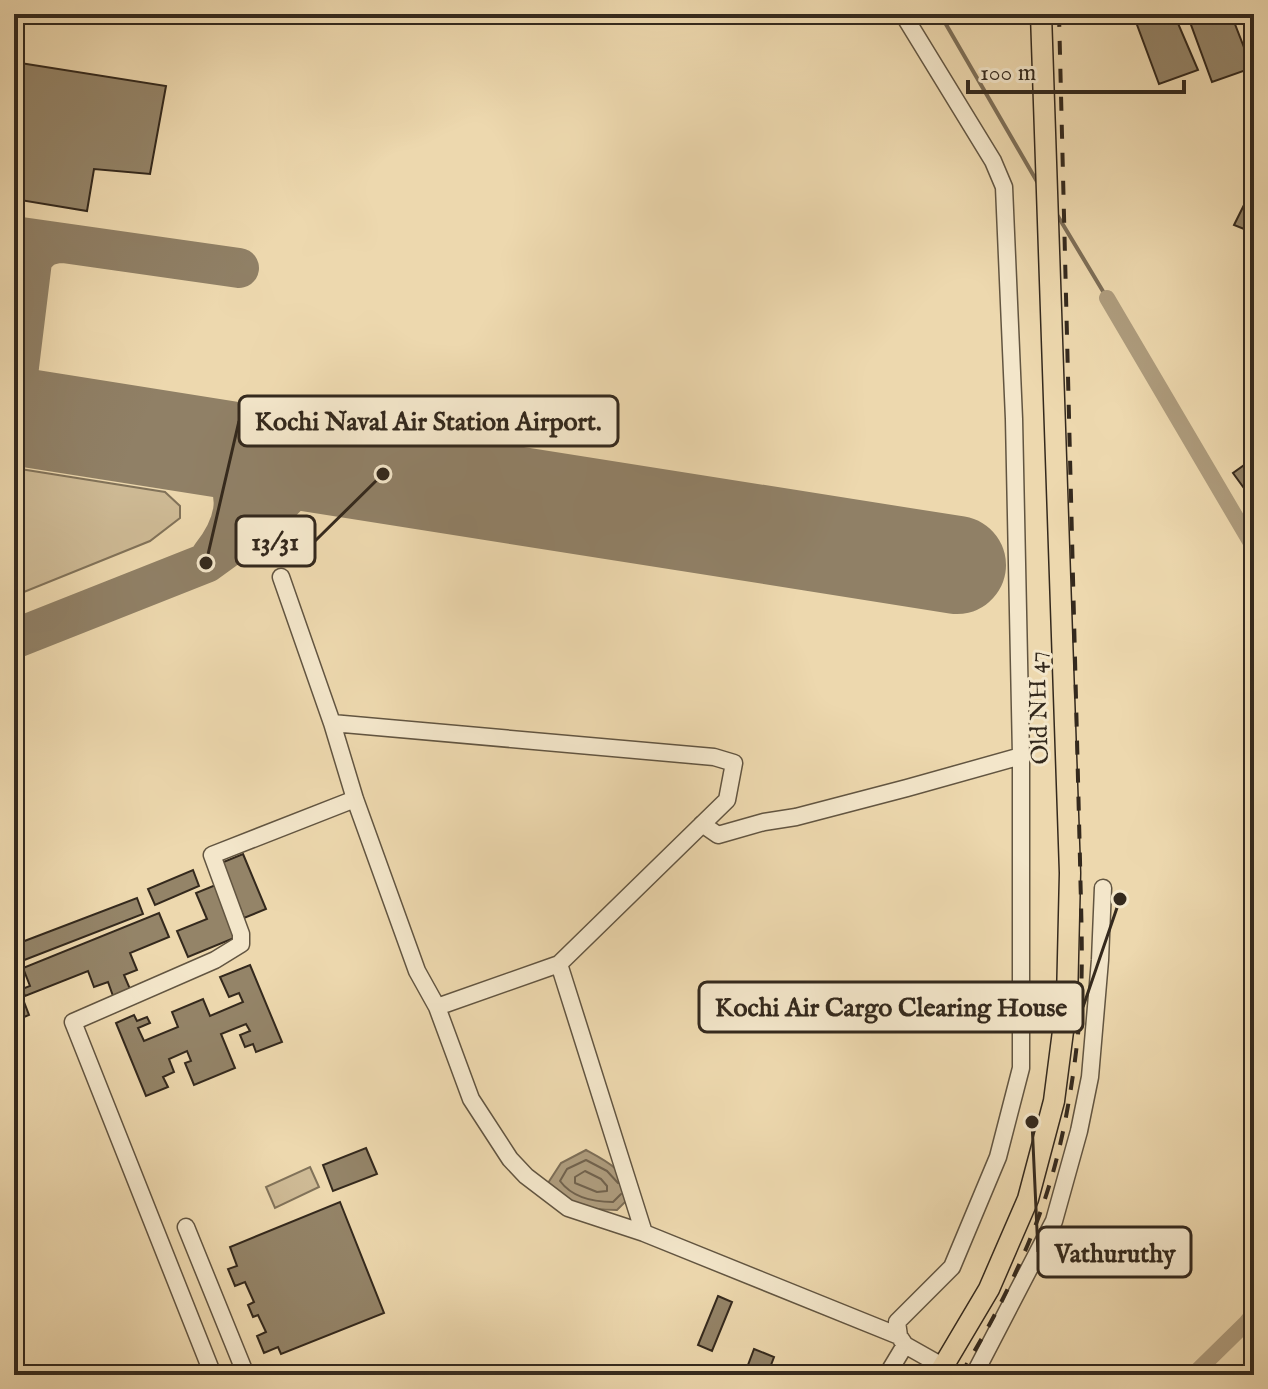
<svg xmlns="http://www.w3.org/2000/svg" width="1268" height="1389" font-family="'IM FELL English',serif">
<rect width="100%" height="100%" fill="#edd8ae"/>
<filter id="stains"><feTurbulence type="fractalNoise" baseFrequency=".0025" numOctaves="4"/><feColorMatrix values="0 0 0 0 .2 0 0 0 0 .09 0 0 0 0 .02 0 0 0 .5 -.17"/></filter>
<radialGradient id="worn" r=".72"><stop offset=".6" stop-color="#630" stop-opacity="0"/><stop offset="1" stop-color="#630" stop-opacity=".3"/></radialGradient>
<path fill="#ceba95" stroke="#817259" stroke-width="2" d="M14,468l151,24 15,14v12l-30,23 -136,55z
M310,1167l9,20 -44,21 -9,-21z"/>
<path fill="#ae9c7d" stroke="#7d6e57" stroke-width="2" d="M586,1150c24,13 37,19 45,46l-14,14c-33,0 -45,-6 -69,-27l13,-20z"/>
<g fill="none" stroke-linecap="round" stroke-linejoin="round">
<path stroke="#71624d" stroke-width="2" d="M585,1171l16,8 6,7v5l-10,1 -22,-9v-6z
M618,1183l-11,-12 -21,-11 -19,9 -7,12c12,16 33,21 53,21l8,-8"/>
<path stroke="#7d6e57" stroke-width="4" d="M940,14l99,171
M1056,213l51,85"/>
<path stroke="#ae9c7d" stroke-width="16" d="M1107,298l147,250
M1193,1375l53,-52 8,-10"/>
<path stroke="#908066" stroke-width="40" d="M14,236l225,32
M33,419l-13,-17 -3,-19 15,-122c7,-13 15,-17 29,-18
M165,440c17,8 36,14 51,26 31,26 16,64 -5,90
M14,639l192,-76 54,-39 36,-37 15,-9 24,-4h48"/>
<path stroke="#908066" stroke-width="98" d="M14,416l943,149"/>
</g>
<path fill="#948468" stroke="#34291d" stroke-width="2" d="M1133,14h41l24,56 -39,14z
M1214,14h17l21,54 -40,14 -22,-60z
M14,62l152,24 -16,88 -56,-5 -7,42 -73,-12z
M1245,203l9,2v28l-20,-8z
M1254,458v44l-21,-29z
M243,854l23,55 -22,9 -23,-55z
M193,870l6,16 -44,19 -7,-16z
M218,884l21,52 -51,21 -11,-26 30,-12 -11,-26z
M137,898l6,16 -129,50v-19z
M159,913l10,24 -39,16 7,17 -13,5 6,14 -17,7 -5,-14 -14,5 -6,-16 -63,25 -3,-7 8,-3 -7,-18z
M250,965l32,77 -26,10 -3,-8 -8,3 -5,-12 10,-4 -4,-7 -25,10 14,34 -41,17 -9,-22 6,-2 -4,-10 -18,8 5,13 -11,5 5,10 -22,9 -30,-73 18,-8 3,6 10,-4 3,6 -12,5 6,13 34,-14 -6,-15 31,-13 7,17 33,-14 -4,-9 -10,4 -9,-20z
M14,976l15,39 -15,6z
M366,1148l11,26 -44,17 -10,-26z
M340,1202l44,111 -103,41 -3,-7 -14,6 -7,-17 9,-4 -8,-17 -5,2 -5,-12 6,-3 -9,-20 -10,4 -7,-17 9,-3 -7,-19z
M718,1296l14,6 -20,49 -14,-6z
M754,1349l20,8 -6,16 -20,-8z"/>
<g fill="none" stroke-linecap="round" stroke-linejoin="round">
<g stroke="#625541" stroke-width="19">
<path id="minor" d="M14,16l48,-2
M281,577l51,146 23,76 62,172 20,36 34,92 39,60 16,17 42,32 76,25 255,103
M332,723l382,34 20,6 -7,37 -168,164 -122,43
M702,824l16,11 46,-13 32,-5 111,-29 114,-32
M559,964l85,269
M186,1227l60,148
M905,1345l39,22
M213,1375l-140,-353 142,-62 26,-16v-10l-29,-79 143,-56
M887,1375l18,-30 -6,-9 -2,-14 55,-55 46,-110 23,-89v-312l-7,-337 -10,-232 -11,-26 -90,-147
M974,1375l80,-154 25,-90 11,-54 10,-117 3,-72"/>
</g>
<g stroke="#34291d" stroke-width="23">
<path id="major" d="M938,1375l51,-86 39,-90 26,-98 13,-101 3,-127 -29,-859"/>
</g>
<use href="#minor" stroke="#f3e6ca" stroke-width="16"/>
<use href="#major" stroke="#edd8ae" stroke-width="20"/>
<path stroke="#34291d" stroke-width="4" stroke-dasharray="14 14" stroke-linecap="butt" d="M960,1375c37,-59 73,-132 92,-199 14,-49 22,-101 27,-151 5,-55 2,-110 1,-165l-21,-846"/>
</g>
<g text-anchor="middle" stroke-width="6" stroke-linejoin="round" paint-order="stroke">
<g font-size="24" fill="#34291d" stroke="#f3e6ca">
<text transform="translate(1038 708) rotate(-92)" y="8">Old NH 47</text>
</g>
</g>
<path fill="none" stroke="#34291d" stroke-width="3" d="M206 563L239 421M383 474L315 541M1120 899L1083 1007M1032 1122L1038 1252"/>
<g fill="#34291d" stroke="#f3e6ca" stroke-width="3">
<circle cx="206" cy="563" r="8"/>
<circle cx="383" cy="474" r="8"/>
<circle cx="1120" cy="899" r="8"/>
<circle cx="1032" cy="1122" r="8"/>
</g>
<g fill="#f3e6ca" stroke="#34291d" stroke-width="3">
<rect x="239" y="396" width="379" height="50" rx="8"/>
<rect x="236" y="516" width="79" height="50" rx="8"/>
<rect x="699" y="982" width="384" height="50" rx="8"/>
<rect x="1038" y="1227" width="153" height="50" rx="8"/>
</g>
<g font-size="26" text-anchor="middle" font-weight="bold" fill="#34291d">
<text x="428" y="430">Kochi Naval Air Station Airport.</text>
<text x="275" y="550">13/31</text>
<text x="891" y="1016">Kochi Air Cargo Clearing House</text>
<text x="1115" y="1262">Vathuruthy</text>
</g>
<rect width="1268" height="1389" fill="none" stroke="#edd8ae" stroke-width="48"/>
<rect x="16" y="16" width="1236" height="1357" fill="none" stroke="#34291d" stroke-width="4"/>
<rect x="24" y="24" width="1220" height="1341" fill="none" stroke="#34291d" stroke-width="2"/>
<path d="M968 80v12h216v-12" fill="none" stroke="#34291d" stroke-width="4"/>
<text x="980" y="80" font-size="24" fill="#34291d" stroke="#f3e6ca" stroke-width="6" paint-order="stroke">100 m</text>
<rect width="100%" height="100%" filter="url(#stains)"/>
<rect width="100%" height="100%" fill="url(#worn)"/>
</svg>
